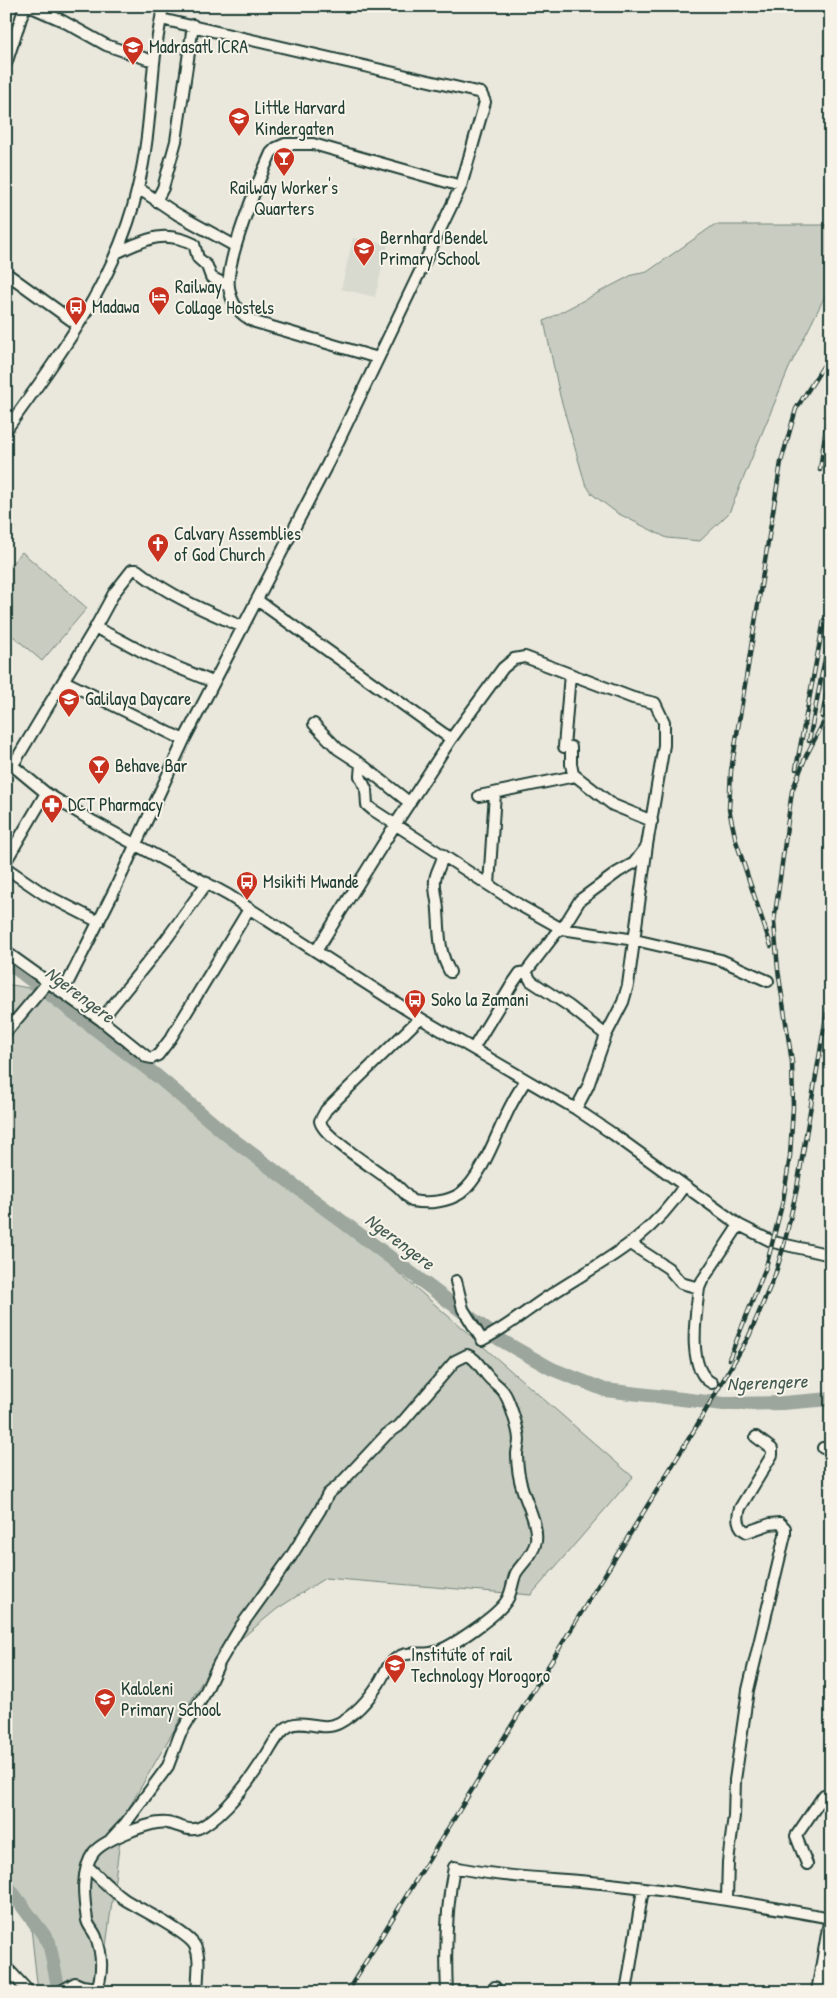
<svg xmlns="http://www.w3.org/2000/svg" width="837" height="1998" font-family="'Patrick Hand',sans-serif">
<rect width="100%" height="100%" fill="#eae8dd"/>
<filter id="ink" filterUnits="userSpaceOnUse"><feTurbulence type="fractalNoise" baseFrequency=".02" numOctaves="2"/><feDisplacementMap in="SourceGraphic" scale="10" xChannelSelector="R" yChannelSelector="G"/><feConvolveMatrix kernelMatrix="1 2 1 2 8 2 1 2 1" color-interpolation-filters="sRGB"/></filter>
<g filter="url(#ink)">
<path fill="#d9dacf" d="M353,238l35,6 -13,53 -34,-8z"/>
<path fill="#c8ccc1" stroke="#74847a" d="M714,225h117v59l-42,84 -60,145 -29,28 -33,-3 -50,-25 -25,-19 -7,-11 -25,-87 -16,-75 88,-46 15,-3z
M22,552l65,56 -45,53 -36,-31v-60z
M6,984l63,11 254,212 310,270 -102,118 -206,-17 -48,31 -63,52 -91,157 -23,174h-62l-7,-64 -25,-34z"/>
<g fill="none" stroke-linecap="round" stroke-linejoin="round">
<path stroke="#9ca69c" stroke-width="14" d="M6,961l151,115 70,59 272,204 53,30 53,21 119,14 59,-1 48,-4
M6,1884l43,58 10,50"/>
<g stroke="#1f3d34" stroke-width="14">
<path id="minor" d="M29,6l32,14 45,25 41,14 7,1
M6,64l19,-58
M138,188l39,26 58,32
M156,201l7,-13 13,-47 17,-116
M116,253c29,-13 46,-24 78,-9l4,14 9,8 4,11 17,9
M6,273l72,52
M378,358l-123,-36c-16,-7 -24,-19 -26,-35 -4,-25 30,-108 42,-134l5,-5 9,-4h28l148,42
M6,430c53,-74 112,-152 132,-243 10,-40 12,-83 16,-124 2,-19 6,-38 9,-57
M257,600l194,139
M95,628c16,6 30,15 46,23 23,12 48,21 72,31
M570,674l-6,73h7v17l2,10 40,31 39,16
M64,681l120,59
M314,724l24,25 23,15 49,39
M6,760l40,33 48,29 134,73 192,123 156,91 37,25 126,91 34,17 58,13
M361,764l-1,12 6,13 1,16 6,5 148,96 41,23 73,11 86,20 47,21
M13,765l82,-137 19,-35 18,-23h5c31,25 70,42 106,57
M479,796l96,-20
M443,855c-1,9 -7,16 -8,25 -1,11 3,21 3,31 2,24 0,39 12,61
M6,861l40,-68
M6,868l38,26 55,28
M489,885l6,-92
M316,951l79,-126 56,-86 52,-71 11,-9 11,-2 108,41 22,5 9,19v23l-17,100 -19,140 -5,17 -17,33 -18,51 -12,23
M6,952l95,68 46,37 5,1 6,-3 13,-17 78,-129
M526,972l5,9 38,25 37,29
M63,992l52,-103 69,-149 144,-277 133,-277 24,-84 -4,-9 -320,-74
M420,1018l-94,92 -6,11c2,16 61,51 76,64 6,5 11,11 16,16 16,3 36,1 49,-8 21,-15 37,-63 49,-86 5,-10 10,-18 16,-27
M101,1020l64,-79 42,-58
M6,1032l42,-50
M473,1049l40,-66 7,-10 6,-1 30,-39 6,-4 18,-29 38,-28 16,-9 13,-17
M631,1244l37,24 13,15 18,5
M456,1281l7,28 19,31c25,-12 46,-31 70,-46 51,-33 98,-55 132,-108
M712,1383c-26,-13 -16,-70 -13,-95l3,-7 37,-56
M823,1448l8,-1
M807,1864l-11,-28 28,-41h7
M87,1866c12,11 24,24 37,33 15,10 64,33 71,47 7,14 1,31 3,46
M727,1899l1,-37 6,-46 1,-36 13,-90 37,-155v-7l-5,-5 -10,1 -23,8c-10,-5 -10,-15 -7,-24l32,-53v-6l-16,-12
M6,1967l23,25
M59,1992l16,-9 7,3 15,2
M95,1992c9,-16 7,-39 1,-55 -2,-6 -8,-11 -9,-17 -3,-20 -7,-50 7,-68 10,-12 59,-32 73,-29 14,2 22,11 36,3 23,-14 46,-44 60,-66 8,-11 14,-27 26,-34 14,-8 33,6 50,-3 17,-9 30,-24 40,-40 4,-6 7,-15 12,-20 15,-16 28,-6 44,-11 17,-5 63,-37 72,-52 5,-8 5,-18 9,-27 6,-10 18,-19 20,-32 2,-16 -8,-35 -13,-50 -4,-12 -6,-24 -6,-37 0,-4 2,-9 2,-14 0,-9 -10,-42 -16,-49 -5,-6 -12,-10 -17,-17 -6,-7 -10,-16 -19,-19l-12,6 -56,65 -12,8 -46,49 -13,11 -8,16 -30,48 -49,68 -22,37 -15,32 -24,39 -12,32 -43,58 -14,15
M447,1992c-2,-42 -1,-84 7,-125 49,11 98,11 147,16 77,8 154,21 230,35
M491,1992l4,-5
M626,1992l17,-103"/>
</g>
<g stroke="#1f3d34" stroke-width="18">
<path id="major" d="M819,1992l12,-70"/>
</g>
<use href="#minor" stroke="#f7f3e8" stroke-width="10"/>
<use href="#major" stroke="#f7f3e8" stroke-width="14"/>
<g stroke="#1f3d34" stroke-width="4.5">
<path id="rail" d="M820,470l11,-80
M822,717l9,-47
M809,741l22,-114
M796,769l28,-149
M771,946l-35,-105 -7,-32 2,-38 50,-309 15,-53 30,-47 5,-12
M729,1359l37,-92 17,-66 7,-45 3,-49 -1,-45 -14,-92 -4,-48 18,-131 14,-35 25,-48
M347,1992l349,-565 53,-91 26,-61 9,-30 13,-57 34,-201"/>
</g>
<use href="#rail" stroke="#f7f3e8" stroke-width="2.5" stroke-dasharray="8" stroke-linecap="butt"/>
</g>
</g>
<defs>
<g id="school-pin" transform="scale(1.125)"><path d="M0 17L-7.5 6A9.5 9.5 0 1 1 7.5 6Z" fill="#c8321e" stroke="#f7f3e8"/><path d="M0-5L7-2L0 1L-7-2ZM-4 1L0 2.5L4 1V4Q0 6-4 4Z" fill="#fff"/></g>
<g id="bar-pin" transform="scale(1.125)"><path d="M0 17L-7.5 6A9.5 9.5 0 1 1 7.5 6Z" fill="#c8321e" stroke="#f7f3e8"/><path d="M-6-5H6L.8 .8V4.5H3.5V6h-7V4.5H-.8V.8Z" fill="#fff"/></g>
<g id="hotel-pin" transform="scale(1.125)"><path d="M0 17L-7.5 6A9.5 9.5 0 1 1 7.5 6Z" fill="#c8321e" stroke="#f7f3e8"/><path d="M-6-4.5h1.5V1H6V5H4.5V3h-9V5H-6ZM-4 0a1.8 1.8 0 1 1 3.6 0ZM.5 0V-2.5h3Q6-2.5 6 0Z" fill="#fff"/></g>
<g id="bus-pin" transform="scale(1.125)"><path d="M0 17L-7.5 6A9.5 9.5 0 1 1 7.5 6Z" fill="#c8321e" stroke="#f7f3e8"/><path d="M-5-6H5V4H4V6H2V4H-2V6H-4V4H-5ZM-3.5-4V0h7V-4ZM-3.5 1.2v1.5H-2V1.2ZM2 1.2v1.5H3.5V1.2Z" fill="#fff"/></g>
<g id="church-pin" transform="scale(1.125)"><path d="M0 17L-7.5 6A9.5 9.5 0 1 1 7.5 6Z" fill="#c8321e" stroke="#f7f3e8"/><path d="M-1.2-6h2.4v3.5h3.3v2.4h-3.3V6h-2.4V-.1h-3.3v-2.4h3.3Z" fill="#fff"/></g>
<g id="pharmacy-pin" transform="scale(1.125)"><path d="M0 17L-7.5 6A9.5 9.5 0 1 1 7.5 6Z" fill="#c8321e" stroke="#f7f3e8"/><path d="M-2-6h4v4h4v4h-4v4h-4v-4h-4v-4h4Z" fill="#fff"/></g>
<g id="university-pin" transform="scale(1.125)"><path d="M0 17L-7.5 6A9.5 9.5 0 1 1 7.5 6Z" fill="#c8321e" stroke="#f7f3e8"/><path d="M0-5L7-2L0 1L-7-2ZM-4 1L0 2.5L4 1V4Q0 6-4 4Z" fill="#fff"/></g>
</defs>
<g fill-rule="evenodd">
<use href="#school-pin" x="133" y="47"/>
<use href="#school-pin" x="239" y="118"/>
<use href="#bar-pin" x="284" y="158"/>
<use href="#school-pin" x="364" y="248"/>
<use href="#hotel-pin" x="159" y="297"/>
<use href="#bus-pin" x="76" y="307"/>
<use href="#church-pin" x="158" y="544"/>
<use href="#school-pin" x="69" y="699"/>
<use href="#bar-pin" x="99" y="766"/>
<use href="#pharmacy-pin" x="52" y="805"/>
<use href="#bus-pin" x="247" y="882"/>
<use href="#bus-pin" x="415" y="1000"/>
<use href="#university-pin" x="395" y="1665"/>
<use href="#school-pin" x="105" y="1699"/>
</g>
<g text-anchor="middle" stroke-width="4" stroke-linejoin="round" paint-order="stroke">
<g font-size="18" fill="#1f3d34" stroke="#f7f3e8" text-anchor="start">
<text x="149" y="53">Madrasatl ICRA</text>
<text x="255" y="114">Little Harvard<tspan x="255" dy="21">Kindergaten</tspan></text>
<text x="284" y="194" text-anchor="middle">Railway Worker's<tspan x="284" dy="21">Quarters</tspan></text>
<text x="380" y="244">Bernhard Bendel<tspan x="380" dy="21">Primary School</tspan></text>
<text x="175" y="293">Railway<tspan x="175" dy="21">Collage Hostels</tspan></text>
<text x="92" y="313">Madawa</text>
<text x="174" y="540">Calvary Assemblies<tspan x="174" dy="21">of God Church</tspan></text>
<text x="85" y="705">Galilaya Daycare</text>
<text x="115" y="772">Behave Bar</text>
<text x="68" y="811">DCT Pharmacy</text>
<text x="263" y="888">Msikiti Mwande</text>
<text x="431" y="1006">Soko la Zamani</text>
<text x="411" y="1661">Institute of rail<tspan x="411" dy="21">Technology Morogoro</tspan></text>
<text x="121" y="1695">Kaloleni<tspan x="121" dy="21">Primary School</tspan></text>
</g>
<g font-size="19" font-style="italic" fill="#445c53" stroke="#f7f3e8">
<text transform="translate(80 994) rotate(37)" y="7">Ngerengere</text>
<text transform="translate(400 1241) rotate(37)" y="7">Ngerengere</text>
<text transform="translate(767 1382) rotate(-2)" y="7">Ngerengere</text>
</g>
</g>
<rect width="837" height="1998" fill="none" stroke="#f7f3e8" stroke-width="25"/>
<rect x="12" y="12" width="812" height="1973" fill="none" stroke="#1f3d34" stroke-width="2" filter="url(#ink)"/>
</svg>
